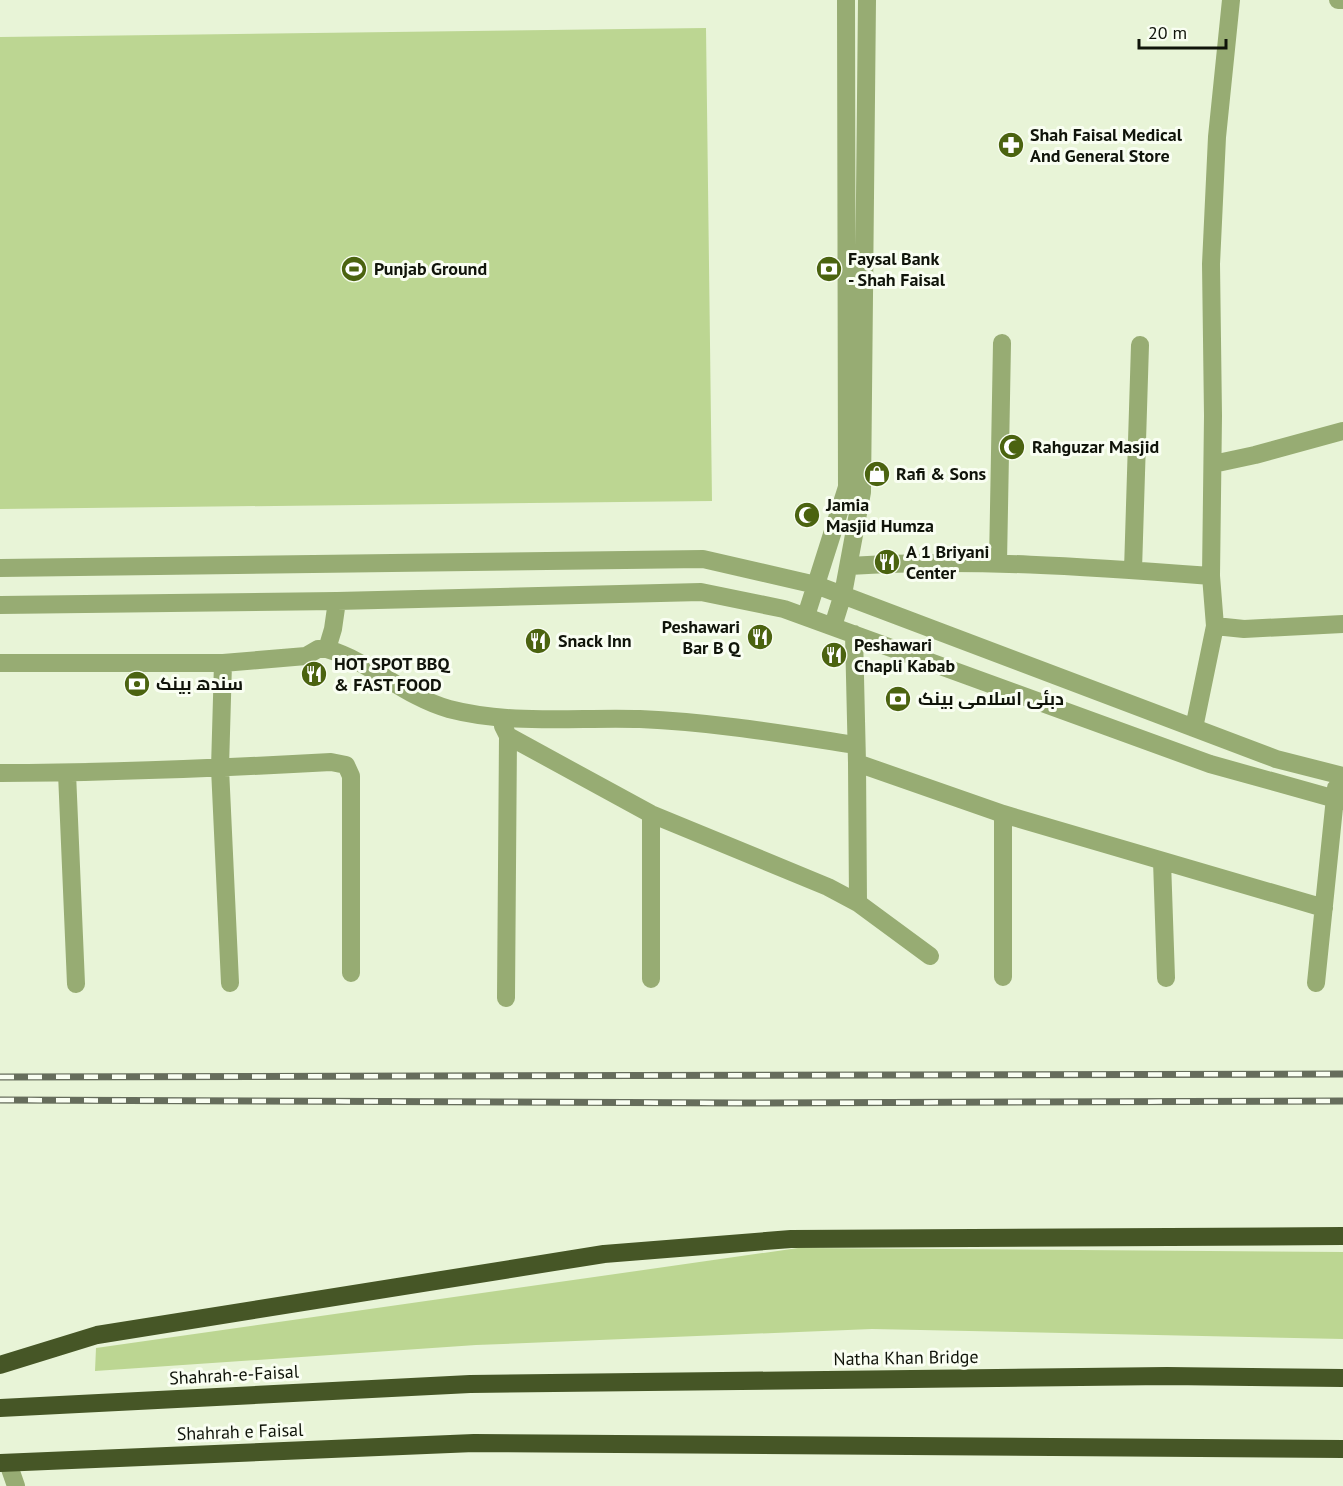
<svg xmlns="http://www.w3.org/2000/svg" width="1343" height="1486" font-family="'PT Sans',Cairo,sans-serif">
<rect width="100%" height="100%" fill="#e8f4d7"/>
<path fill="#bcd692" d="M706,28l6,473 -712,8v-472z
M798,1248l545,4v87l-471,-10 -396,16 -381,26 1,-23z"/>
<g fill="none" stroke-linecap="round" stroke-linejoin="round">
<path stroke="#97ac73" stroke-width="18" d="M1338,0h5
M1213,464l42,-9 88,-24
M998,563l4,-220
M849,566c121,-8 242,1 362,10
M0,568l703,-9 113,26 460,174 67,17
M1133,570l7,-225
M0,605l337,-4 364,-9 83,17 426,155 133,37
M806,616l41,-129 -1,-487
M833,626l10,-32 19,-102 5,-492
M1215,626l29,3 99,-5
M854,634l3,129 1,140
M327,649c44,13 78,48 122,60 61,16 128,8 191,10 73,3 144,15 216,26
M0,663h223l83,-7 12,-7h9l6,-20 4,-28
M223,663l-3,105 10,215
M503,726l5,10 -2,262
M1194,728l21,-102 -4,-50 2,-160 -2,-152 6,-127 14,-137
M508,736l143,78 177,73 30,16 72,53
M857,763l146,51 321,94
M0,773c111,0 221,-5 331,-11l15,3 5,11v197
M67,773l9,211
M651,814v165
M1003,814v163
M1162,861l4,117
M1316,983l20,-195
M8,1463l8,23"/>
<path stroke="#465626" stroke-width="18" d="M0,1365l97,-30 507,-81 187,-15 552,-3
M0,1408l470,-24 697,-8 176,2
M0,1463l474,-20 869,6"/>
<g stroke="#666d5c" stroke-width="7">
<path id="rail" d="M0,1077l1343,-3
M0,1100l742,3 601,-2"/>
</g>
<use href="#rail" stroke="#f9fef2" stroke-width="4.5" stroke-dasharray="14" stroke-linecap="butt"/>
</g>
<defs>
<g id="pharmacy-disc" transform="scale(1.35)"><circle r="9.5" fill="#4b6310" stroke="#f9fef2"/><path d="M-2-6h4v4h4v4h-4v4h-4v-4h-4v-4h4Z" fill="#fff"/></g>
<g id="stadium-disc" transform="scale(1.35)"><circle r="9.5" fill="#4b6310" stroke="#f9fef2"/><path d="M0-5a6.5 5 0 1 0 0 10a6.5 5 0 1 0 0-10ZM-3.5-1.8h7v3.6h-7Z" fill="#fff"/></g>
<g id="bank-disc" transform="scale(1.35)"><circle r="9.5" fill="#4b6310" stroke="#f9fef2"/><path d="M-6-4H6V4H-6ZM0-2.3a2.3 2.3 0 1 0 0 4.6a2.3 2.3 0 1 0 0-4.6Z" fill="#fff"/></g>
<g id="mosque-disc" transform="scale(1.35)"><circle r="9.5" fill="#4b6310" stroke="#f9fef2"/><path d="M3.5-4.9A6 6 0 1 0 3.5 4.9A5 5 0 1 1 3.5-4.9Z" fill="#fff"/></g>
<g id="shop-disc" transform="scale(1.35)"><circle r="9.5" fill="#4b6310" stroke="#f9fef2"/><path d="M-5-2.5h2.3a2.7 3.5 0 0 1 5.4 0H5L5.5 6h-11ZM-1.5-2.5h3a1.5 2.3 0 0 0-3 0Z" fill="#fff"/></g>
<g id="restaurant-disc" transform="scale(1.35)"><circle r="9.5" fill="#4b6310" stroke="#f9fef2"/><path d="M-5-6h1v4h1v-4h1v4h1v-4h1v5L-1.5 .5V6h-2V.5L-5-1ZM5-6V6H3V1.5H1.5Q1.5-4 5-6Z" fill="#fff"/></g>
</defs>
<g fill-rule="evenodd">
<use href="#pharmacy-disc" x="1011" y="145"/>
<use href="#stadium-disc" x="354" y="269"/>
<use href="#bank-disc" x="829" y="269"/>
<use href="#mosque-disc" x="1012" y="447"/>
<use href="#shop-disc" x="877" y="474"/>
<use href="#mosque-disc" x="807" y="515"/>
<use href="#restaurant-disc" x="887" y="562"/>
<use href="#restaurant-disc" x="760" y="637"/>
<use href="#restaurant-disc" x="538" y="641"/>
<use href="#restaurant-disc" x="834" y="655"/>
<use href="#restaurant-disc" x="314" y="674"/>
<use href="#bank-disc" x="137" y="684"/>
<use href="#bank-disc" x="898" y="699"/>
</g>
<g text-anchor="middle" stroke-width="6" stroke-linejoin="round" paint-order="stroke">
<g font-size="18" font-weight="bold" fill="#10140a" stroke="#f9fef2" text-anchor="start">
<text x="1030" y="141">Shah Faisal Medical<tspan x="1030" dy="21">And General Store</tspan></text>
<text x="848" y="265">Faysal Bank<tspan x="848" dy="21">- Shah Faisal</tspan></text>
<text x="374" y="275">Punjab Ground</text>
<text x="1032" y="453">Rahguzar Masjid</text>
<text x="896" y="480">Rafi &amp; Sons</text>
<text x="826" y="511">Jamia<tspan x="826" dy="21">Masjid Humza</tspan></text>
<text x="906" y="558">A 1 Briyani<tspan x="906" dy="21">Center</tspan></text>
<text x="740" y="633" text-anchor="end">Peshawari<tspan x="740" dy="21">Bar B Q</tspan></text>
<text x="558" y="647">Snack Inn</text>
<text x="854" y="651">Peshawari<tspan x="854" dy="21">Chapli Kabab</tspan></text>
<text x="334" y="670">HOT SPOT BBQ<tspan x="334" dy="21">&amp; FAST FOOD</tspan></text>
<text x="156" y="690">سندھ بینک</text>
<text x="918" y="705">دبئی اسلامی بینک</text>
</g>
<g font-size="18" fill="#10140a" stroke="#f9fef2">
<text transform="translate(906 1358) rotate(-1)" y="6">Natha Khan Bridge</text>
<text transform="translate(234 1375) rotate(-3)" y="6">Shahrah-e-Faisal</text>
<text transform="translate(240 1432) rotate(-2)" y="6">Shahrah e Faisal</text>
</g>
</g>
<path d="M1139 39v9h87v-9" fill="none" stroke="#10140a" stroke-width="3"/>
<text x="1148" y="39" font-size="18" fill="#10140a" stroke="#f9fef2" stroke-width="4.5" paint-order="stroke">20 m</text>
</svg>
